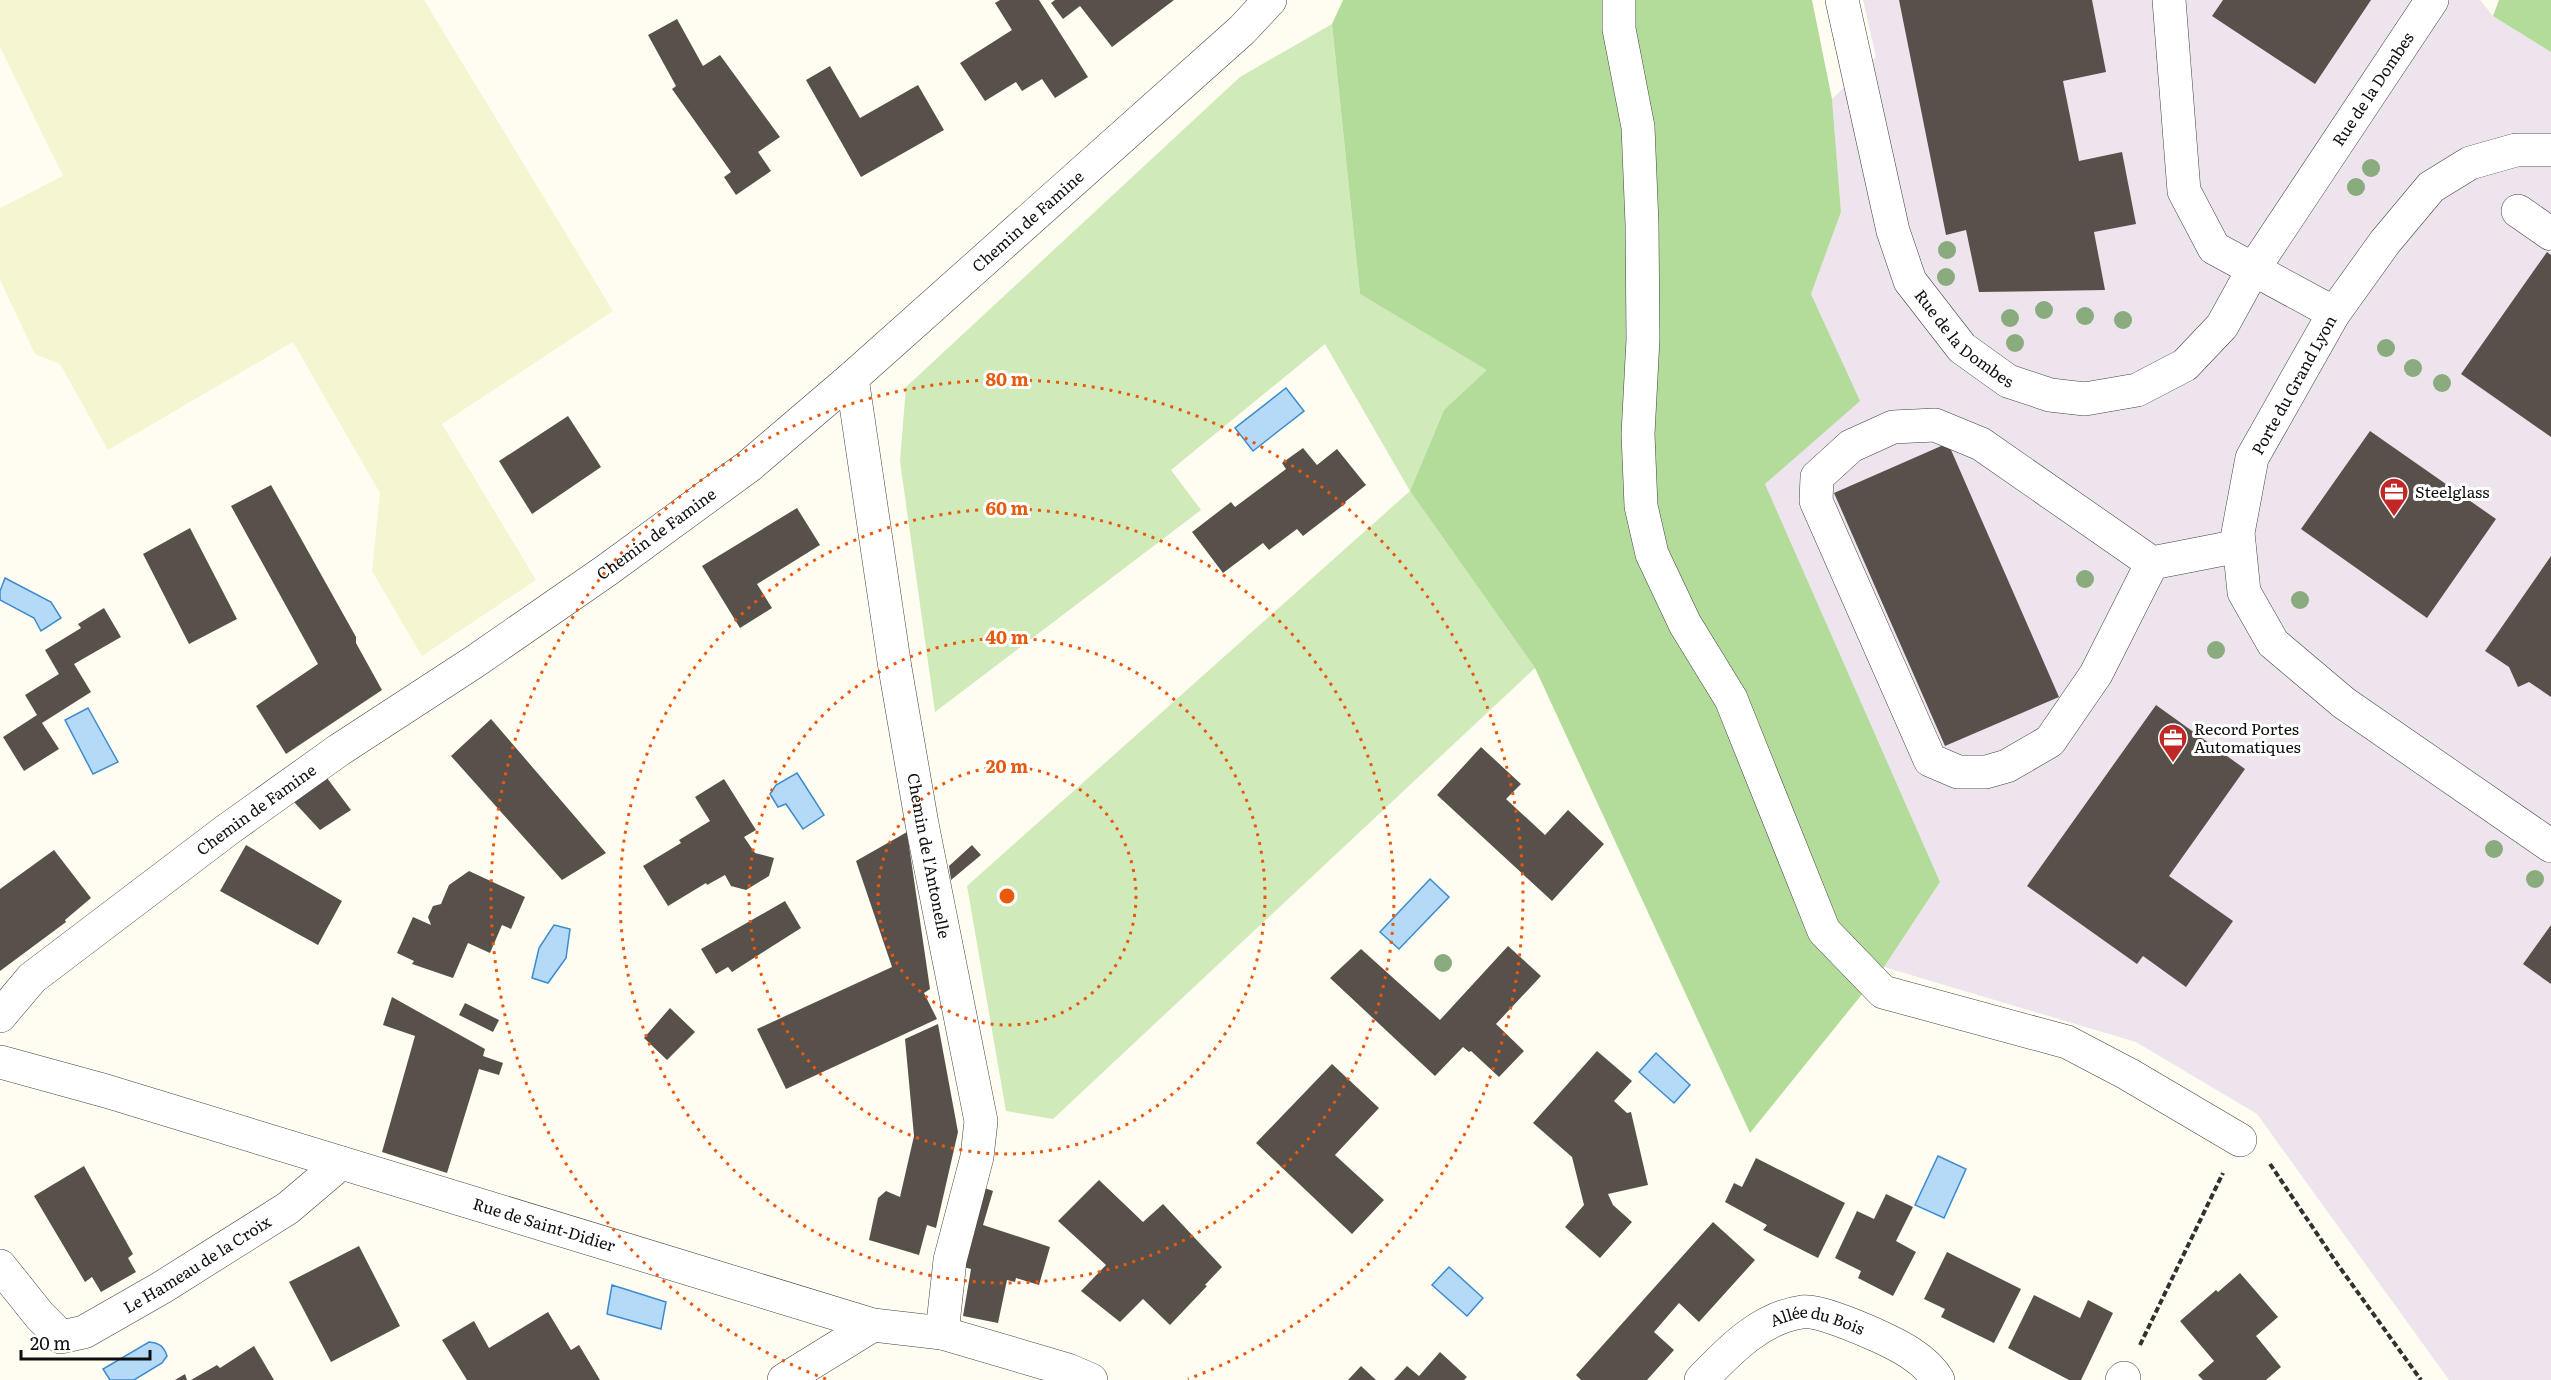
<svg xmlns="http://www.w3.org/2000/svg" width="2551" height="1380" font-family="Literata,serif">
<rect width="100%" height="100%" fill="#fffdf1"/>
<path fill="#ede4ee" d="M1863,0h617l13,16 58,36v1328h-102l-192,-266 -121,-72 -252,-75 56,-85 -175,-398 94,-83 -48,-107 30,-82 -9,-113 44,-42z"/>
<path fill="#f5f5d1" d="M0,0h424l189,311 -171,113 94,156 -114,76 -50,-85 8,-78 -87,-151 -185,108 -48,-86 -25,-10 -35,-74v-72l63,-32 -63,-129z"/>
<path fill="#d0eaba" d="M1332,24l28,270 128,76 -44,40 -34,81 125,177 -482,451 -47,-8 -39,-225 443,-395 -85,-147 -154,126 30,40 -266,202 -35,-251 6,-74 334,-310z"/>
<path fill="#b3db99" d="M1343,0h469l20,99 9,113 -30,82 49,107 -95,83 175,398 -56,85 -134,166 -215,-465 -125,-177 34,-81 43,-40 -127,-76 -28,-270z
M2499,0h52v52l-58,-36z"/>
<path fill="#b5daf7" stroke="#3b8bcf" stroke-width="1.5" d="M1286,388l18,23 -51,40 -18,-23z
M5,578l46,24 10,16 -20,13 -7,-13 -34,-18v-9z
M88,708l30,54 -25,12 -28,-54z
M797,773l27,42 -21,14 -17,-25 -8,3 -8,-13 6,-9z
M1430,879l19,18 -50,52 -19,-17z
M554,925l16,4 -4,29 -18,25 -16,-5 7,-30z
M1656,1053l34,32 -16,18 -35,-31z
M1938,1156l28,13 -22,49 -29,-13z
M1449,1267l34,31 -16,18 -35,-31z
M612,1285l54,17 -5,27 -54,-15z
M149,1342c10,1 15,4 18,14l-5,7 -28,17h-24l-7,-11z"/>
<path fill="#58514b" d="M1000,0h39l49,77 -33,21 -13,-19 -20,12 -6,-9 -31,19 -25,-38 52,-33 -17,-27z
M1055,0h119l-62,47 -32,-41 -17,13 -12,-16z
M1899,0h193l14,72 -43,9 16,80 43,-9 14,72 -42,8 11,58 -126,2 -13,-62 -20,5z
M2223,0h148l-56,84 -103,-68z
M677,19l26,47 17,-11 60,82 -22,15 13,19 -35,24 -12,-18 7,-5 -59,-83 4,-3 -28,-51z
M830,66l30,52 58,-33 26,45 -83,47 -55,-97z
M2547,252l4,3v182l-90,-63z
M568,416l33,51 -69,47 -33,-53z
M2370,431l126,88 -69,99 -126,-89z
M1948,443l111,254 -114,49 -111,-253z
M1303,448l14,17 20,-16 29,36 -21,17 1,1 -43,33 -6,-7 -28,21 -6,-7 -40,30 -31,-41 39,-30 4,5 51,-38 -4,-6z
M271,485l85,152v6l26,47 -96,64 -30,-48 62,-42 -87,-158z
M797,508l23,37 -63,39 15,24 -32,20 -38,-62z
M190,528l47,91 -48,25 -46,-90z
M2551,556v141l-22,-15 -11,5 -9,-20 -24,-16z
M104,608l17,29 -47,27 17,28 -49,31 17,26 -35,22 -21,-34 34,-22 -12,-20 34,-21 -14,-24 36,-22 -3,-4z
M2156,705l89,64 -76,107 64,45 -47,66 -43,-31 -6,8 -110,-78z
M491,719l86,100 29,34 -44,27 -111,-124z
M1481,747l40,37 -15,15 39,36 23,-25 36,34 -52,57 -115,-106z
M327,778l24,32 -31,20 -26,-28z
M724,779l32,51 -12,7 11,16 19,5 -5,18 -23,14 -15,-4 -6,-11 -18,10 -1,-2 -38,23 -25,-40 38,-23 -2,-3 31,-19 -15,-24z
M907,832l23,157 -6,4 13,26 -151,70 -29,-60 135,-62 -36,-106z
M246,845l96,56 -24,44 -98,-54z
M972,845l9,10 -30,25 -2,-14z
M54,850l37,48 -26,22 1,2 -66,49v-82z
M469,871l56,26 -14,32 -9,-4 -12,28 -22,-10 -15,35 -41,-14 2,-3 -17,-8 16,-36 18,8 -3,-8 5,-11 8,-2 8,-19z
M785,901l16,27 -69,44 -4,-5 -12,7 -15,-25z
M2551,925v59l-28,-20z
M1508,946l33,30 -45,48 28,27 -25,26 -28,-26 -2,1 -6,-5 -28,29 -105,-98 31,-29 79,71z
M392,997l93,52 -2,7 20,7 -4,12 -20,-6 -32,104 -65,-21 33,-116 -32,-11z
M465,1003l34,17 -6,12 -34,-17z
M670,1008l25,24 -28,28 -23,-22z
M938,1024l20,108 -22,96 -9,-3 -8,30 -50,-15 9,-42 8,-7 14,6 14,-61 -9,-97z
M1597,1051l35,30 -18,20 13,12 4,-1 17,73 -40,9 5,11 19,17 -32,36 -35,-31 19,-22 -12,-48 -39,-34z
M1332,1064l47,44 -44,47 49,45 -32,34 -96,-91z
M1756,1158l89,45 -27,55 -55,-28 4,-5 -42,-23 9,-19 8,4z
M84,1166l49,88 -5,4 8,14 -35,20 -9,-15 -7,5 -51,-86z
M1099,1180l44,42 20,-18 59,63 -17,18 2,1 -37,39 -27,-26 -23,23 -39,-31 25,-26 -48,-44z
M979,1186l14,5 -10,34 67,22 -11,38 -23,-7 -1,4 -8,-2 -9,43 -35,-7 8,-47 -15,-4z
M1886,1194l27,13 -17,34 20,11 -23,44 -35,-18 3,-7 -26,-13 22,-47 17,8z
M1713,1222l42,38 -56,62 -20,-19 -25,29 20,18 -27,30h-66l-5,-5z
M359,1246l41,80 -69,36 -42,-80z
M1947,1252l74,37 -27,54 -53,-26 4,-8 -21,-10z
M2240,1273l38,44 -22,19 25,31 -15,13h-63l-5,-5 16,-14 -34,-40 36,-31 2,2z
M2034,1295l46,23 8,-18 25,13 -32,67h-12l-61,-32z
M548,1312l23,38 8,-5 21,35h-133l-25,-40 32,-19 15,27z
M254,1346l20,34h-83l26,-15 3,3z
M1440,1352l27,25 -3,3h-70l13,-14 12,10z
M1361,1366l15,14h-28z
M185,1374l2,6h-12z"/>
<g fill="none" stroke-linecap="round" stroke-linejoin="round">
<g stroke="#424242" stroke-width="34">
<g id="minor">
<path d="M1619,0v29l19,98 4,97 1,115 -5,95 3,72 11,48 33,70 46,75 93,232 59,61 184,50 61,32 112,66"/>
<path id="s1" d="M1842,0l51,231 17,50 52,67 46,33 42,14 35,4 52,-9 48,-25 37,-39 32,-58 178,-268"/>
<path d="M2169,0l15,191 30,57 120,65"/>
<path d="M2551,150h-35l-46,13 -39,24 -46,55 -51,71 -82,145 -14,75 6,59 29,51 71,60 207,143"/>
<path d="M2518,211l33,23"/>
<path id="s2" d="M852,378l43,290 27,156 59,297 -4,36 -27,103 -8,73"/>
<path d="M2152,563l-56,111 -46,67 -43,25 -21,6h-28l-28,-12 -114,-259 1,-24 34,-31 42,-19 42,-2 46,19 171,119 87,-17"/>
<path id="s3" d="M0,1016l32,-38 195,-148 112,-80 135,-88 133,-92 142,-104 103,-88 390,-348 28,-30"/>
<path id="s4" d="M0,1062l106,29 767,234 69,8 126,37 23,10"/>
<path id="s5" d="M0,1266l40,50 21,21 23,-5 77,-44 127,-80 53,-45"/>
<path d="M784,1380l89,-55"/>
<path id="s6" d="M1701,1380c28,-29 59,-62 101,-68 17,-2 58,16 74,23 22,10 49,23 62,45"/>
<path d="M2122,1380l2,-2"/>
</g>
</g>
<path stroke="#313131" stroke-width="4" stroke-dasharray="6 3" stroke-linecap="butt" d="M2270,1164l68,101 83,115
M2140,1345l83,-172"/>
<use href="#minor" stroke="#fff" stroke-width="33"/>
</g>
<g fill="#89ab7d">
<circle cx="2371" cy="168" r="9"/>
<circle cx="2356" cy="187" r="9"/>
<circle cx="1947" cy="250" r="9"/>
<circle cx="1946" cy="277" r="9"/>
<circle cx="2044" cy="310" r="9"/>
<circle cx="2085" cy="316" r="9"/>
<circle cx="2010" cy="318" r="9"/>
<circle cx="2123" cy="320" r="9"/>
<circle cx="2015" cy="343" r="9"/>
<circle cx="2386" cy="348" r="9"/>
<circle cx="2413" cy="368" r="9"/>
<circle cx="2442" cy="383" r="9"/>
<circle cx="2085" cy="579" r="9"/>
<circle cx="2300" cy="600" r="9"/>
<circle cx="2216" cy="650" r="9"/>
<circle cx="2494" cy="849" r="9"/>
<circle cx="2535" cy="879" r="9"/>
<circle cx="1443" cy="963" r="9"/>
</g>
<g fill="none" stroke="#e8590c" stroke-width="3" stroke-dasharray="3 6">
<circle cx="1007" cy="896" r="129"/>
<circle cx="1007" cy="896" r="258"/>
<circle cx="1007" cy="896" r="387"/>
<path d="M826 1379A516 516 0 1 1 1188 1379"/>
</g>
<defs>
<g id="office-pin" transform="scale(1.5)"><path d="M0 17L-7.5 6A9.5 9.5 0 1 1 7.5 6Z" fill="#c12725" stroke="#fff"/><path d="M-6-3h4V-5.5h4V-3h4V5H-6ZM-1-4.5V-3h2v-1.5ZM-6 0V1H6V0Z" fill="#fff"/></g>
</defs>
<g fill-rule="evenodd">
<use href="#office-pin" x="2394" y="492"/>
<use href="#office-pin" x="2173" y="738"/>
</g>
<g text-anchor="middle" stroke-width="6" stroke-linejoin="round" paint-order="stroke">
<g font-size="16" fill="#0f0f0f" stroke="#fff">
<text dy="6" stroke="none"><textPath href="#s1" startOffset="952">Rue de la Dombes</textPath></text>
<text dy="6" stroke="none"><textPath href="#s3" startOffset="1302">Chemin de Famine</textPath></text>
<text dy="6" stroke="none"><textPath href="#s1" startOffset="369">Rue de la Dombes</textPath></text>
<text transform="translate(2294 385) rotate(-61)" y="6">Porte du Grand Lyon</text>
<text dy="6" stroke="none"><textPath href="#s3" startOffset="816">Chemin de Famine</textPath></text>
<text dy="6" stroke="none"><textPath href="#s3" startOffset="330">Chemin de Famine</textPath></text>
<text dy="6" stroke="none"><textPath href="#s2" startOffset="484">Chemin de l'Antonelle</textPath></text>
<text dy="6" stroke="none"><textPath href="#s4" startOffset="568">Rue de Saint-Didier</textPath></text>
<text dy="6" stroke="none"><textPath href="#s5" startOffset="249">Le Hameau de la Croix</textPath></text>
<text dy="6" stroke="none"><textPath href="#s6" startOffset="140">Allée du Bois</textPath></text>
</g>
<g font-size="16" fill="#0f0f0f" stroke="#fff" text-anchor="start">
<text x="2415" y="498">Steelglass</text>
<text x="2194" y="735">Record Portes<tspan x="2194" dy="18">Automatiques</tspan></text>
</g>
</g>
<circle cx="1007" cy="896" r="9" fill="#e8590c" stroke="#fff" stroke-width="3"/>
<g font-size="18" text-anchor="middle" font-weight="bold" fill="#e8590c" stroke="#fff" stroke-width="6" stroke-linejoin="round" paint-order="stroke">
<text x="1007" y="386">80 m</text>
<text x="1007" y="515">60 m</text>
<text x="1007" y="644">40 m</text>
<text x="1007" y="773">20 m</text>
</g>
<path d="M21 1350v9h129v-9" fill="none" stroke="#0f0f0f" stroke-width="3"/>
<text x="30" y="1350" font-size="18" fill="#0f0f0f" stroke="#ffffff" stroke-width="4.5" paint-order="stroke">20 m</text>
</svg>
